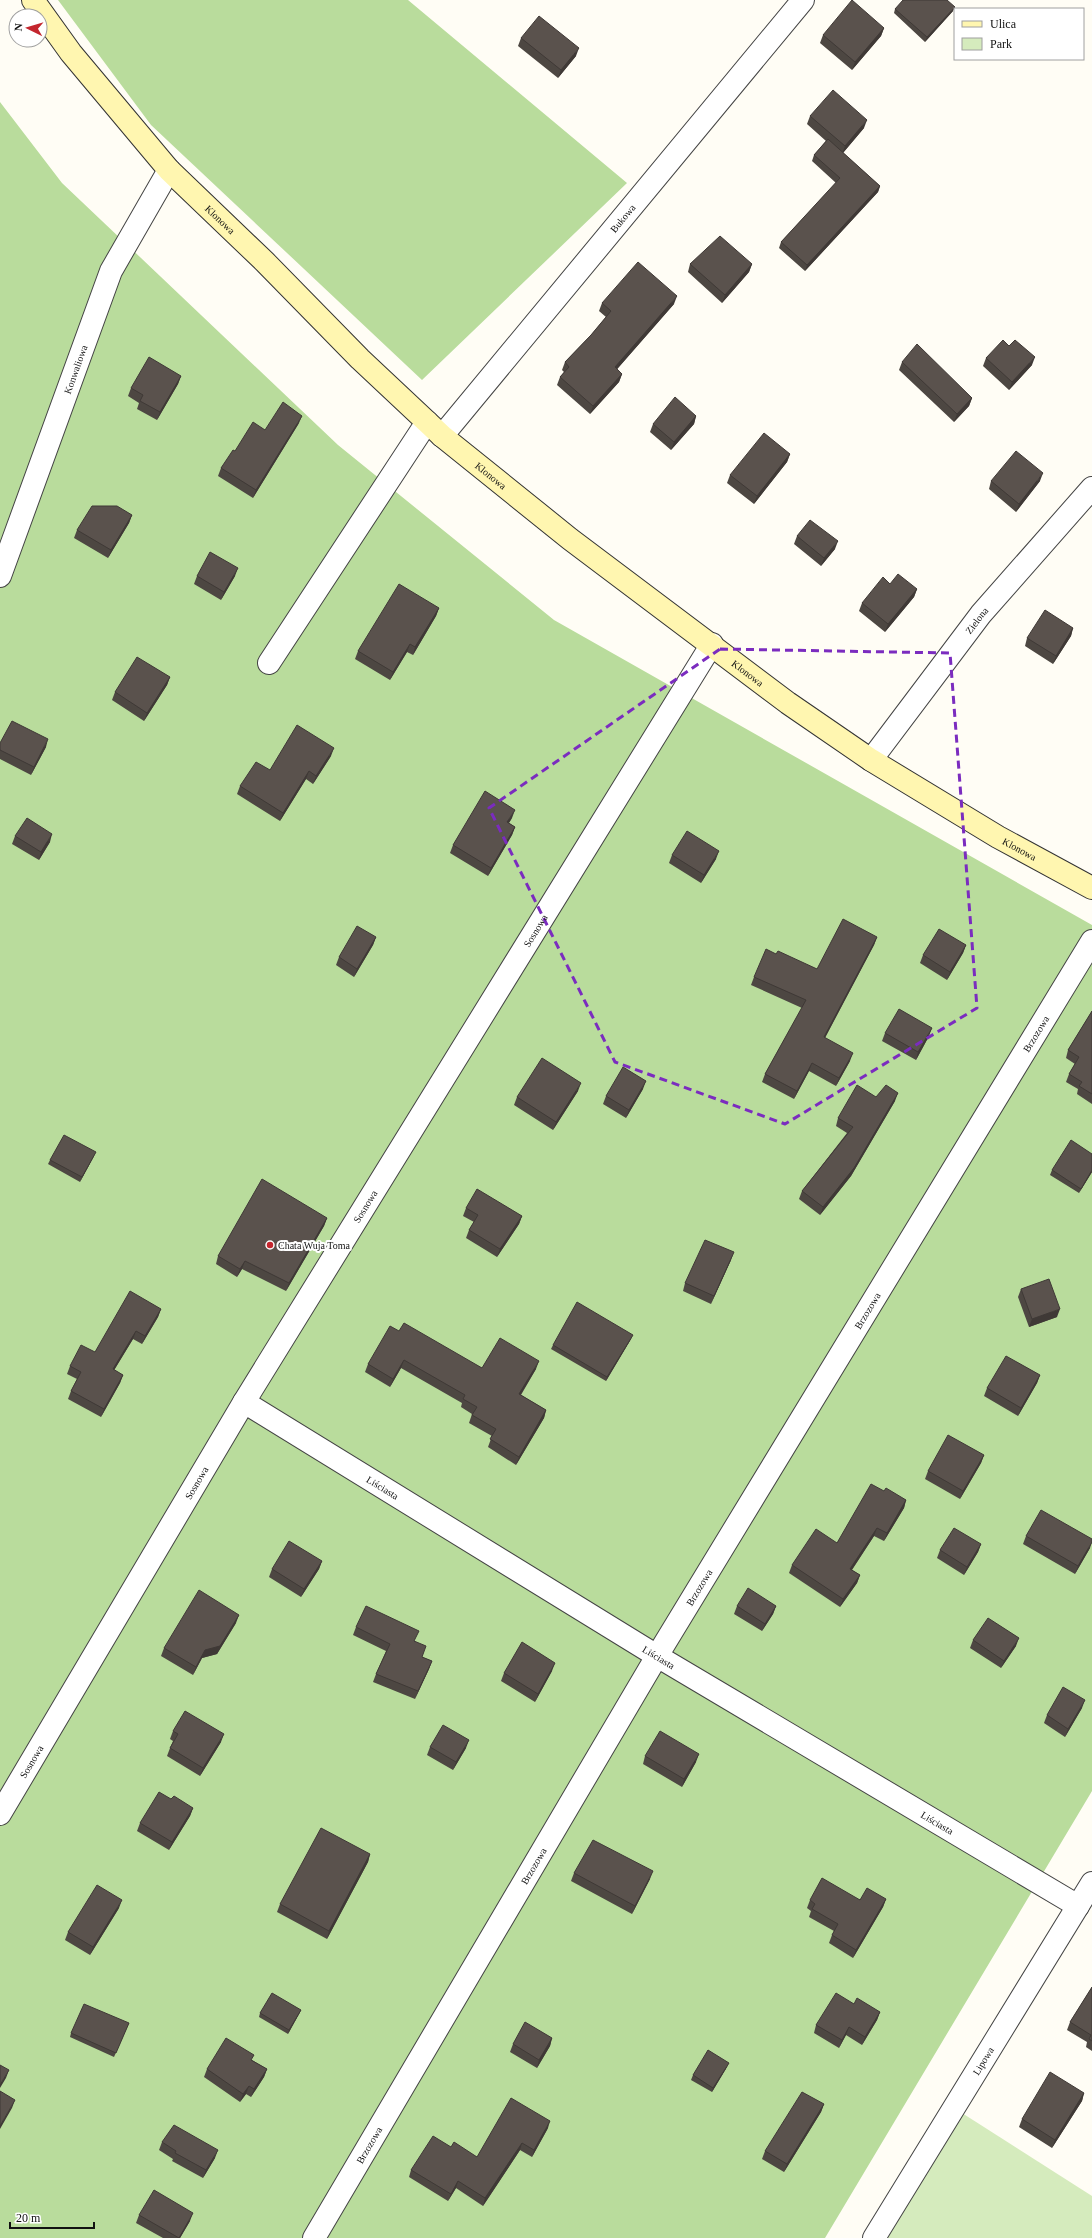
<svg xmlns="http://www.w3.org/2000/svg" width="1092" height="2238" font-family="'Times New Roman',serif">
<rect width="100%" height="100%" fill="#fffdf5"/>
<path fill="#d5ebbd" d="M962,2113l130,83v42h-206z"/>
<path fill="#b9dc9c" d="M58,0h350l219,183 -205,197 -271,-255z
M0,102l62,81 276,262 216,175 538,305v866l-267,447h-825z"/>
<g fill="none" stroke-linecap="round" stroke-linejoin="round">
<g stroke="#444" stroke-width="24">
<g id="street">
<path id="s1" d="M442,436l361,-436"/>
<path id="s2" d="M0,576l111,-305 58,-101"/>
<path d="M269,663l158,-241"/>
<path id="s3" d="M871,760l110,-146 111,-126"/>
<path id="s4" d="M244,1402l413,254 421,250"/>
<path id="s5" d="M0,1814l244,-412 468,-758"/>
<path id="s6" d="M314,2238l343,-582 435,-715"/>
<path id="s7" d="M874,2238l218,-355"/>
</g>
</g>
<g stroke="#333" stroke-width="24">
<g id="secondary">
<path id="s8" d="M33,0l38,53 98,117 96,92 95,97 82,77 128,103 218,164 83,57 127,77 94,51"/>
</g>
</g>
<use href="#street" stroke="#fff" stroke-width="22"/>
<use href="#secondary" stroke="#fff6b0" stroke-width="22"/>
</g>
<path fill="#4d4742" d="M895,9l58,2 -28,31 -31,-29z
M884,28l-3,8 -29,34 -32,-27 3,-8z
M521,38l55,18 -18,22 -40,-32z
M810,116l54,12 -21,25 37,33 -2,6 -73,79 -26,-23 2,-6 55,-59 -24,-22 2,-6 12,-14 -19,-17z
M690,264h62l-3,8 -27,31 -34,-31z
M602,303l72,1 -57,65 5,5 -3,8 -29,32 -33,-29 3,-8 4,-5 -2,-2 3,-8 26,-27 15,-18 -7,-6z
M1009,346l23,19 -23,25 -26,-24 3,-8z
M902,362l70,36 -3,8 -15,16 -55,-52z
M181,376l-3,8 -21,36 -20,-11 2,-6 -11,-7 3,-8z
M696,416l-2,8 -23,26 -21,-18 3,-8z
M299,423l-46,75 -35,-22 3,-8 14,-17z
M790,454l-3,8 -33,42 -27,-21 3,-8z
M991,481h49l-24,31 -27,-23z
M132,515l-3,8 -21,35 -34,-20 3,-8z
M797,536l38,13 -14,17 -27,-22z
M197,576h38l-14,24 -27,-16z
M890,584l27,5 -3,8 -29,35 -26,-21 3,-8z
M439,608l-3,8 -23,39 -6,-3 -17,28 -35,-21 3,-8z
M1073,628l-2,8 -18,28 -28,-18 2,-8z
M170,677l-3,8 -23,36 -32,-21 3,-8z
M0,743l46,4 -15,28 -31,-16z
M331,756l-18,28 -7,-5 -26,42 -43,-27 3,-8z
M512,818l-3,5 6,4 -3,8 -24,41 -38,-23 3,-8z
M15,836l35,6 -11,18 -27,-16z
M672,855l44,4 -15,24 -32,-20z
M376,937l-3,8 -19,32 -18,-12 3,-8z
M877,937l-3,8 -49,93 25,23 -14,25 -27,-15 -15,28 -32,-17 3,-8 37,-66 -51,-23 3,-8 22,-23 41,15z
M966,945l-3,8 -16,27 -27,-17 3,-8z
M1092,1011v93l-15,-10 1,-5 -12,-7 3,-8 6,-10 -9,-6 2,-8z
M885,1033l44,3 -13,24 -34,-19z
M643,1089l-17,29 -23,-14 3,-8z
M578,1091l-25,39 -39,-25 3,-8z
M876,1097l19,4 -44,75 -31,39 -21,-16 3,-8 45,-58 -11,-7 2,-8z
M94,1156l-14,26 -32,-18 2,-4z
M1052,1170l40,2 -13,21 -29,-18z
M466,1208l56,8 -3,8 -22,33 -31,-19 3,-8 5,-8 -11,-6z
M327,1218l-3,8 -38,65 -44,-22 -5,8 -21,-13 2,-8z
M731,1260l-20,44 -28,-13 2,-8z
M1021,1289l36,28 -28,10 -11,-30z
M161,1309l-3,8 -16,27 -9,-5 -19,31 9,5 -3,8 -19,34 -33,-18 3,-8 6,-12 -10,-5 3,-8 25,-14z
M399,1331l83,37 54,1 -15,26 25,15 -2,8 -28,47 -28,-18 4,-11 -23,-13 3,-9 -11,-7 1,-4 -61,-35 -11,19 -25,-15 3,-8z
M631,1339l-25,42 -55,-32 2,-4z
M1040,1375l-3,8 -19,33 -34,-20 3,-8z
M984,1455l-3,8 -21,36 -35,-20 3,-8z
M884,1491l22,9 -2,8 -20,33 -10,-5 -22,34 8,5 -3,8 -17,24 -51,-34 3,-8 45,-22z
M1026,1536l64,12 -15,26 -52,-30z
M981,1544l-3,8 -14,23 -27,-17 3,-8z
M322,1561l-3,8 -18,28 -32,-20 3,-8z
M737,1606h39l-3,8 -11,17 -28,-17z
M236,1623l-19,31 -15,4 -9,17 -32,-19 3,-8z
M356,1627l59,14 7,16 10,4 -3,8 -14,30 -42,-17 3,-8 10,-23 -33,-16z
M973,1640l43,6 -15,22 -31,-20z
M552,1671l-17,31 -34,-21 3,-8z
M1082,1708l-17,29 -21,-14 3,-8z
M173,1731l48,11 -21,34 -33,-20 3,-8 3,-7 -3,-2z
M430,1747l36,1 -13,22 -26,-15z
M645,1756l51,6 -14,25 -39,-23z
M171,1799l22,9 -3,8 -21,34 -32,-19 3,-8z
M370,1854l-2,8 -41,77 -50,-27 3,-8z
M574,1873l76,6 -18,35 -61,-33z
M886,1899l-3,8 -30,51 -24,-15 3,-8 2,-4 -25,-14 2,-6 -4,-3 3,-8z
M119,1908l-29,47 -25,-15 3,-8z
M1092,1987v64l-6,-4 1,-5 -20,-12 3,-8z
M854,2004l26,8 -3,8 -15,25 -16,-10 -7,13 -25,-15 2,-8z
M301,2010l-2,4 -11,20 -29,-17 1,-4z
M129,2023l-15,34 -44,-20 1,-4z
M552,2038l-2,8 -13,22 -27,-16 3,-8z
M252,2060l15,9 -3,8 -13,20 -5,-3 -6,8 -36,-25 3,-8z
M727,2067l-15,25 -21,-12 2,-5z
M1084,2093l-2,8 -30,47 -33,-21 3,-8z
M824,2104l-3,8 -37,60 -22,-13 3,-8z
M548,2128l-16,29 -12,-7 -37,56 -27,-18 -8,13 -39,-24 2,-7 40,-23 26,10z
M162,2142l53,16 -12,20 -31,-17 1,-2 -14,-9z
M139,2215l51,6 -10,17h-17l-27,-15z"/>
<path fill="#3f3936" d="M955,7l-2,4 -28,31 2,-5z
M884,28l-3,8 -29,34 3,-8z
M579,48l-3,8 -18,22 3,-8z
M867,120l-3,8 -22,26 3,-8z
M880,186l-2,6 -73,79 2,-6z
M752,264l-3,8 -27,31 3,-8z
M677,296l-3,8 -62,71 3,-8z
M1035,357l-3,8 -23,25 3,-8z
M622,374l-3,8 -29,32 3,-8z
M181,376l-3,8 -21,36 3,-8z
M972,398l-3,8 -15,16 3,-8z
M302,416l-3,7 -46,75 3,-8z
M696,416l-2,8 -23,26 3,-8z
M790,454l-3,8 -33,42 3,-8z
M1043,473l-3,8 -24,31 3,-8z
M132,515l-3,8 -21,35 3,-8z
M838,541l-3,8 -14,17 3,-8z
M238,568l-3,8 -14,24 3,-8z
M917,589l-3,8 -29,35 3,-8z
M439,608l-3,8 -23,39 2,-8z
M1073,628l-2,8 -18,28 3,-8z
M410,644l-3,8 -17,28 3,-8z
M170,677l-3,8 -23,36 3,-8z
M48,739l-2,8 -15,28 3,-8z
M334,748l-3,8 -18,28 3,-8z
M309,771l-3,8 -26,42 3,-8z
M515,810l-3,8 -8,12 3,-8z
M515,827l-3,8 -24,41 3,-8z
M52,834l-2,8 -11,18 2,-8z
M719,851l-3,8 -15,24 3,-8z
M376,937l-3,8 -19,32 3,-8z
M877,937l-3,8 -53,100 3,-8z
M966,945l-3,8 -16,27 3,-8z
M932,1028l-3,8 -13,24 2,-8z
M853,1053l-3,8 -14,25 3,-8z
M812,1063l-3,8 -15,28 3,-8z
M646,1081l-3,8 -17,29 3,-8z
M581,1083l-3,8 -25,39 3,-8z
M898,1093l-3,8 -44,75 -31,39 3,-8z
M96,1152l-2,4 -14,26 2,-5z
M1092,1170v2l-13,21 2,-4z
M522,1216l-3,8 -22,33 3,-8z
M327,1218l-3,8 -38,65 3,-8z
M734,1252l-3,8 -20,44 3,-8z
M245,1261l-3,8 -5,8 3,-8z
M161,1309l-3,8 -16,27 3,-8z
M1060,1309l-3,8 -28,10 3,-8z
M136,1331l-3,8 -23,38 3,-8z
M633,1335l-2,4 -25,42 1,-4z
M404,1360l-3,8 -11,19 3,-8z
M539,1361l-3,8 -20,33 3,-8z
M123,1375l-3,8 -19,34 3,-8z
M1040,1375l-3,8 -19,33 3,-8z
M546,1410l-2,8 -28,47 3,-8z
M984,1455l-3,8 -21,36 3,-8z
M906,1500l-2,8 -20,33 3,-8z
M877,1528l-3,8 -27,41 3,-8z
M1092,1542l-2,6 -15,26 3,-8z
M981,1544l-3,8 -14,23 3,-8z
M322,1561l-3,8 -18,28 3,-8z
M860,1575l-3,8 -17,24 3,-8z
M776,1606l-3,8 -11,17 3,-7z
M239,1615l-3,8 -19,31 -15,4 -9,17 3,-8 9,-17z
M1019,1638l-3,8 -15,22 3,-7z
M432,1661l-3,8 -14,30 3,-8z
M555,1663l-3,8 -17,31 3,-8z
M1085,1700l-3,8 -17,29 3,-8z
M224,1734l-3,8 -21,34 3,-8z
M469,1740l-3,8 -13,22 3,-8z
M699,1754l-3,8 -14,25 2,-8z
M193,1808l-3,8 -21,34 3,-8z
M370,1854l-2,8 -41,77 2,-8z
M653,1871l-3,8 -18,35 3,-8z
M886,1899l-3,8 -30,51 3,-8z
M122,1900l-3,8 -29,47 3,-8z
M301,2010l-2,4 -11,20 1,-4z
M880,2012l-3,8 -15,25 3,-8z
M849,2027l-3,8 -7,13 3,-8z
M552,2038l-2,8 -13,22 2,-8z
M729,2063l-2,4 -15,25 1,-4z
M267,2069l-3,8 -13,20 3,-8z
M9,2070l-3,8 -6,10v-3z
M249,2086l-3,8 -6,8 3,-8z
M1084,2093l-2,8 -30,47 3,-8z
M15,2100l-3,8 -12,21v-3z
M824,2104l-3,8 -37,60 3,-8z
M550,2121l-2,7 -16,29 2,-7z
M522,2143l-2,7 -37,56 2,-8z
M218,2150l-3,8 -12,20 3,-8z
M458,2181l-2,7 -8,13 3,-7z
M193,2213l-3,8 -10,17h-1z"/>
<path fill="#5a524d" stroke="#3f3936" d="M852,0l32,28 -29,34 -32,-27z
M903,0h44l8,7 -28,30 -32,-28z
M539,16l40,32 -18,22 -40,-32z
M833,90l34,30 -22,26 -35,-30z
M828,139l52,47 -73,79 -26,-23 59,-64 -26,-23z
M720,236l32,28 -27,31 -35,-31z
M638,262l39,34 -62,71 7,7 -29,32 -33,-29 9,-10 -4,-5 26,-27 20,-24 -9,-8z
M1003,340l6,6 6,-6 20,17 -23,25 -26,-24z
M917,344l55,54 -15,16 -55,-52z
M149,357l32,19 -21,36 -20,-11 3,-6 -12,-7z
M675,397l21,19 -22,26 -21,-18z
M283,402l19,14 -46,74 -35,-22 12,-18 2,1 18,-29 12,8z
M764,433l26,21 -33,42 -27,-21z
M1016,451l27,22 -24,31 -28,-23z
M92,506h25l15,9 -21,35 -34,-20z
M810,520l28,21 -14,17 -27,-22z
M210,552l28,16 -14,24 -27,-16z
M898,574l19,15 -29,35 -26,-21 21,-26 7,7z
M399,584l40,24 -24,39 -5,-3 -17,28 -35,-21z
M1045,610l28,18 -17,28 -29,-18z
M137,657l33,20 -23,36 -32,-21z
M12,721l36,18 -14,28 -34,-17v-7z
M297,725l37,23 -18,28 -7,-5 -26,42 -43,-27 16,-24 14,8z
M485,791l30,19 -8,12 8,5 -24,41 -38,-23z
M27,818l25,16 -11,18 -26,-16z
M687,831l32,20 -15,24 -32,-20z
M843,919l34,18 -53,100 29,16 -14,25 -27,-15 -15,28 -32,-17 41,-74 -52,-23 12,-28 10,5 2,-3 39,18z
M357,926l19,11 -19,32 -18,-12z
M939,929l27,16 -16,27 -27,-17z
M899,1009l33,19 -14,24 -33,-19z
M1092,1011v83l-13,-8 3,-4 -13,-8 10,-17 -11,-7z
M542,1058l39,25 -25,39 -39,-25z
M623,1067l23,14 -17,29 -23,-14z
M857,1085l19,12 10,-12 12,8 -44,75 -31,39 -21,-16 51,-64 -15,-9z
M64,1135l32,17 -14,25 -32,-17z
M1071,1140l21,14v16l-11,19 -29,-19z
M262,1179l65,39 -38,65 -44,-22 -5,8 -22,-13z
M477,1189l45,27 -22,33 -31,-19 9,-15 -12,-7z
M705,1240l29,12 -20,44 -29,-13z
M1049,1279l11,30 -28,10 -11,-30z
M130,1291l31,18 -16,27 -9,-5 -23,38 10,6 -19,34 -33,-18 10,-19 -11,-6 11,-21 14,7z
M577,1302l56,33 -26,42 -54,-32z
M404,1323l78,45 18,-30 39,23 -20,33 27,16 -27,47 -29,-18 6,-10 -24,-14 5,-8 -14,-8 2,-4 -61,-35 -11,19 -25,-15 22,-38 9,5z
M1006,1356l34,19 -19,33 -34,-20z
M948,1435l36,20 -21,36 -35,-20z
M871,1484l13,7 2,-3 20,12 -19,33 -10,-5 -27,41 10,6 -17,24 -51,-34 24,-36 21,14z
M1041,1510l51,29v3l-14,24 -52,-30z
M954,1528l27,16 -14,23 -27,-17z
M289,1541l33,20 -18,28 -32,-20z
M748,1588l28,18 -11,18 -28,-18z
M199,1590l40,25 -19,31 -15,4 -9,17 -32,-19z
M366,1606l53,25 -5,10 12,5 -4,11 10,4 -14,30 -42,-17 14,-30 -34,-17z
M988,1618l31,20 -15,23 -31,-21z
M522,1642l33,21 -17,31 -34,-21z
M1063,1687l22,13 -17,29 -21,-14z
M185,1711l39,23 -21,34 -33,-20 8,-14 -5,-3z
M443,1725l26,15 -13,22 -26,-15z
M660,1731l39,23 -15,25 -39,-23z
M159,1792l12,7 3,-3 19,12 -21,34 -32,-19z
M321,1828l49,26 -41,77 -49,-27z
M593,1840l60,31 -18,35 -61,-33z
M822,1878l38,22 7,-12 19,11 -30,51 -24,-15 6,-11 -26,-15 3,-5 -5,-4z
M97,1885l25,15 -29,47 -25,-15z
M1092,1987v54l-3,-2 2,-4 -21,-13z
M272,1993l29,17 -12,20 -29,-17z
M836,1993l18,11 3,-6 23,14 -15,25 -16,-10 -7,13 -26,-15z
M84,2004l45,19 -13,30 -45,-20z
M525,2022l27,16 -13,22 -26,-16z
M226,2038l28,17 -3,5 16,9 -13,20 -5,-3 -6,8 -36,-25z
M708,2050l21,13 -16,25 -20,-13z
M0,2065l9,5 -9,15z
M1050,2072l34,21 -29,47 -33,-21z
M0,2091l15,9 -15,26z
M802,2092l22,12 -37,60 -22,-13z
M511,2098l39,23 -16,29 -12,-7 -37,55 -27,-17 -7,13 -40,-24 22,-34 18,11 3,-5 23,15z
M174,2125l44,25 -12,20 -31,-17 1,-2 -14,-9z
M154,2190l39,23 -14,25 -40,-23z"/>
<path fill="none" stroke="#7b2cbf" stroke-width="3" stroke-dasharray="8 5" stroke-linejoin="round" d="M720,649l230,4 27,355 -192,116 -170,-62 -126,-254z"/>
<circle fill="#c4262e" stroke="#fff" stroke-width="1.5" cx="270" cy="1245" r="4"/>
<g text-anchor="middle" stroke-width="4" stroke-linejoin="round" paint-order="stroke">
<g font-size="10" fill="#111" stroke="#fff">
<text dy="4" stroke="none"><textPath href="#s1" startOffset="283">Bukowa</textPath></text>
<text dy="4" stroke="none"><textPath href="#s8" startOffset="289">Klonowa</textPath></text>
<text dy="4" stroke="none"><textPath href="#s2" startOffset="220">Konwaliowa</textPath></text>
<text dy="4" stroke="none"><textPath href="#s8" startOffset="662">Klonowa</textPath></text>
<text dy="4" stroke="none"><textPath href="#s3" startOffset="175">Zielona</textPath></text>
<text dy="4" stroke="none"><textPath href="#s8" startOffset="986">Klonowa</textPath></text>
<text dy="4" stroke="none"><textPath href="#s8" startOffset="1310">Klonowa</textPath></text>
<text dy="4" stroke="none"><textPath href="#s5" startOffset="1033">Sosnowa</textPath></text>
<text dy="4" stroke="none"><textPath href="#s6" startOffset="1404">Brzozowa</textPath></text>
<text dy="4" stroke="none"><textPath href="#s5" startOffset="709">Sosnowa</textPath></text>
<text dy="4" stroke="none"><textPath href="#s6" startOffset="1080">Brzozowa</textPath></text>
<text dy="4" stroke="none"><textPath href="#s5" startOffset="385">Sosnowa</textPath></text>
<text dy="4" stroke="none"><textPath href="#s4" startOffset="163">Liściasta</textPath></text>
<text dy="4" stroke="none"><textPath href="#s6" startOffset="756">Brzozowa</textPath></text>
<text dy="4" stroke="none"><textPath href="#s4" startOffset="487">Liściasta</textPath></text>
<text dy="4" stroke="none"><textPath href="#s5" startOffset="61">Sosnowa</textPath></text>
<text dy="4" stroke="none"><textPath href="#s4" startOffset="811">Liściasta</textPath></text>
<text dy="4" stroke="none"><textPath href="#s6" startOffset="432">Brzozowa</textPath></text>
<text dy="4" stroke="none"><textPath href="#s7" startOffset="208">Lipowa</textPath></text>
<text dy="4" stroke="none"><textPath href="#s6" startOffset="108">Brzozowa</textPath></text>
</g>
<g font-size="10" fill="#111" stroke="#fff" text-anchor="start">
<text x="278" y="1249">Chata Wuja Toma</text>
</g>
</g>
<rect x="954" y="8" width="130" height="52" fill="#ffffff" stroke="#a0a0a0"/>
<rect x="962" y="21" width="20" height="6" fill="#fff6b0" stroke="#a0a0a0"/>
<text x="990" y="28" font-size="12" fill="#111111">Ulica</text>
<rect x="962" y="38" width="20" height="12" fill="#d5ebbd" stroke="#a0a0a0"/>
<text x="990" y="48" font-size="12" fill="#111111">Park</text>
<g transform="translate(28 28) rotate(275)"><circle r="19" fill="#ffffff" stroke="#a0a0a0"/>
<path d="M0-3L7 15L0 10L-7 15Z" fill="#c4262e"/>
<text y="-6" font-size="11" font-weight="bold" text-anchor="middle" fill="#111111">N</text>
</g>
<path d="M10 2222v6h84v-6" fill="none" stroke="#111111" stroke-width="2"/>
<text x="16" y="2222" font-size="12" fill="#111111" stroke="#ffffff" stroke-width="3" paint-order="stroke">20 m</text>
</svg>
